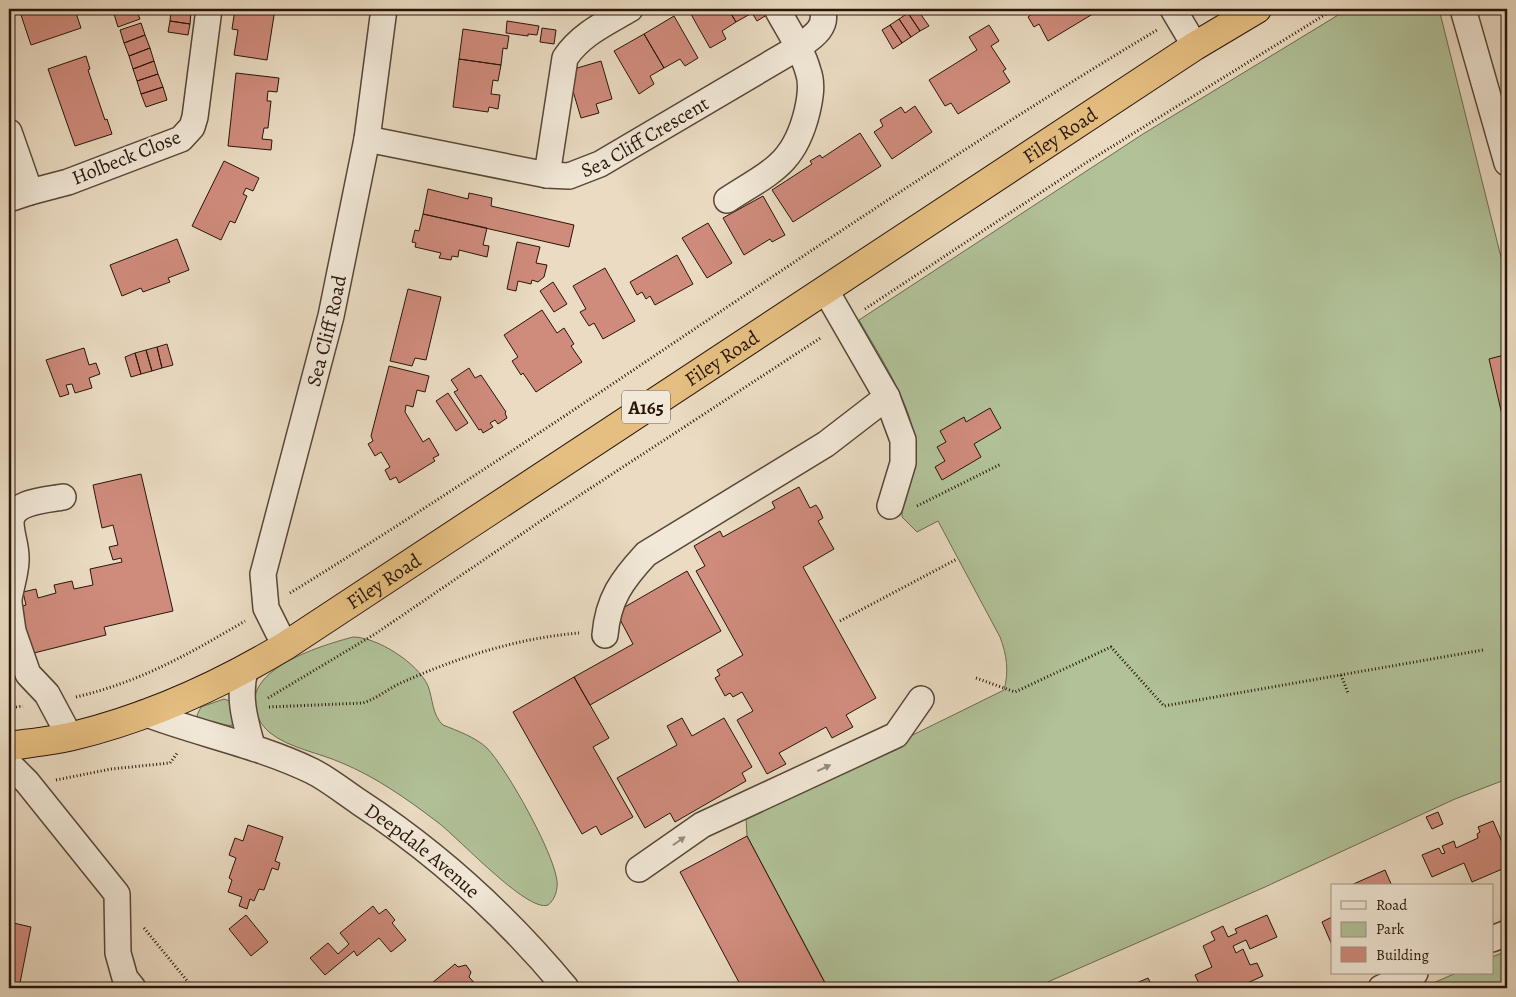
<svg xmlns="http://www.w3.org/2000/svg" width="1516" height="997" font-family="Alegreya,serif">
<rect width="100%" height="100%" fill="#eadbc2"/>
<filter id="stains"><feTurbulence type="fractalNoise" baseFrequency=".004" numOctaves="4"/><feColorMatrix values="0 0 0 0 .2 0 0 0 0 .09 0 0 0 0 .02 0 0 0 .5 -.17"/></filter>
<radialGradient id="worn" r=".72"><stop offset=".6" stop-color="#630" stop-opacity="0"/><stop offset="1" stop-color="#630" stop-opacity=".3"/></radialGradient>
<path fill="#b1c198" stroke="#6c6b51" d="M1348,9h91l68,272v498l-52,20 -190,88 -231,101h-214l6,-4 -79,-148 -1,-19 258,-127c5,-18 3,-35 -4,-53l-62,-116 -21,11 -15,-15c-1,-24 10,-44 12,-68 4,-36 -37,-97 -55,-129l284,-186z
M353,637c24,0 65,26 75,49 5,13 4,29 15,39 15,6 32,12 44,23 20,21 67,105 70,133 1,8 -2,19 -9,24 -21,8 -92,-70 -112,-84 -29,-22 -60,-44 -94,-58 -22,-10 -54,-15 -73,-31 -8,-7 -12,-15 -14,-26 -6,-39 68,-61 98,-69z
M224,699l6,2 4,20 -3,5 -32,-7 -2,-4 4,-8z
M1507,951v37h-85l34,-15h36v-16z"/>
<path fill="#cf8b7c" stroke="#28150a" d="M19,9h45l2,4 9,-3 6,18 -50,17z
M112,9h17l-15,5z
M129,9h7l4,10 -22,8 -4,-13z
M171,9h21l-1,3z
M235,9h40l-8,51 -33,-5 4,-25 -6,-1z
M688,9h40l8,13 -14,9 4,8 -16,9z
M728,9h40l2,4 -13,8 -5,-8 -16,9z
M914,9h3l12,17 -9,5 -12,-18z
M1029,9h65l2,3 -48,29 -9,-17 -5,3 -6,-10 4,-3z
M171,10l20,2 -1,12 -20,-3z
M908,13l12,18 -9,6 -12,-18z
M674,16l24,42 -13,8 -5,-7 -16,9 -20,-34z
M899,19l12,18 -9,6 -12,-18z
M170,21l20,3 -2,11 -20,-3z
M507,21l32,5 -2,9 -9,-1v2l-22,-3z
M141,23l4,12 -21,8 -4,-13z
M890,25l12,18 -9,6 -11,-19z
M989,25l10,16 -8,5 15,23 -3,2 7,11 -52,32 -7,-11 -6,3 -16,-26 48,-30 -8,-13z
M542,28l14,2 -2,14 -14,-2z
M463,29l46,7 -2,13 -4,-1 -2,17 -42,-6z
M644,34l20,34 -14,8 4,8 -15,10 -25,-43z
M145,35l5,13 -21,8 -5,-13z
M150,48l4,13 -21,8 -4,-13z
M86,56l4,13 -2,1 17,50 2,-1 5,15 -37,12 -27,-77z
M459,59l42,6 -3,16 -5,-1 -2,14 9,1 -2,14 -9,-2 -1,5 -35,-5z
M154,61l4,13 -21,7 -4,-12z
M601,61l11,38 -16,5 3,9 -18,5 -14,-47z
M236,73l43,5 -2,14 -9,-1 -1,10h4l-3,27h-4l-2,11 10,1 -1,10 -43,-4z
M158,74l5,13 -22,7 -4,-13z
M163,87l4,13 -21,7 -5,-13z
M915,106l17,26 -40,27 -18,-27 9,-6 -3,-6 21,-13 4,6z
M860,133l21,33 -88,56 -21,-32 40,-26 -2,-3 10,-6 2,3z
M224,161l35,17 -6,13 -7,-3 -3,6 4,2 -12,27 -5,-2 -9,19 -29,-14z
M428,189l40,10 1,-6 23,5 -1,8 83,19 -5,22 -146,-33z
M763,196l22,39 -13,7 -2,-3 -26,16 -21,-37z
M423,214l64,14 -4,17 6,1 -2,11 -28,-7 -1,7 -6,-1 -1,4 -12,-2 2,-5 -26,-6 1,-4 -4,-1 3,-12 4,1z
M708,223l24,40 -25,15 -25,-40z
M177,239l12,31 -21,8 2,4 -27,10 -2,-4 -19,8 -12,-31z
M517,242l23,5 -4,16 11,2 -3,12 -6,5 -6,-2 -1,4 -13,-3 -2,10 -9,-2z
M677,255l16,29 -38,21 -5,-9 -4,3 -4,-7 -5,3 -7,-13z
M605,268l30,53 -32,18 -9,-16 -5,3 -9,-14 6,-3 -13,-23z
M553,282l14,22 -13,8 -14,-21z
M408,289l33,8 -15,63 -11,-2 -3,8 -22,-5z
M542,310l15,23 7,-5 10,16 -3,2 11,16 -46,30 -13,-19 -2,2 -9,-14 6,-4 -14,-22z
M167,344l6,21 -11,3 -5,-21z
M157,347l5,21 -10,3 -6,-21z
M84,348l5,17 7,-2 4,11 -11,4 3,10 -17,5 -3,-9 -6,1 3,9 -9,3 -14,-37z
M146,350l6,21 -11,3 -6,-21z
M135,353l6,21 -10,3 -6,-20z
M1504,355l3,14v67l-18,-77z
M389,366l40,10 -4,16 -8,-2 -4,17 -7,-2 -1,7 18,30 6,-4 10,17 -6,3 2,3 -36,22 -3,-6 -6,3 -5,-10 5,-3 -9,-15 -6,4 -7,-12 5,-3 -2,-5z
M469,368l6,10 6,-3 25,37 -1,1 2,5 -9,6 -3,-4 -5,3 3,4 -10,6 -2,-4 -2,1 -25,-38 4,-2 -7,-10z
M448,393l20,30 -12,8 -20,-30z
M990,408l11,20 -27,16 7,13 -39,23 -7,-13 10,-6 -8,-14 9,-5 -6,-11 24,-14 2,5z
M141,474l32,137 -69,16 2,8 -76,19 -11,-47 7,-2 -3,-13 13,-3 2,9 18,-5 -2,-8 18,-4 2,8 19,-4 -3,-16 32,-7 -1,-4 -8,2 -4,-13 9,-2 -5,-20 -11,3 -9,-43z
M799,487l11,21 6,-3 4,6 3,7 -5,3 16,28 -31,18 73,131 -30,17 7,12 -21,11 -6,-11 -47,26 7,11 -19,10 -30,-54 16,-9 -11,-19 -9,5 -3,-4 -5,3 -10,-18 5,-3 -3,-5 26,-15 -47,-84 9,-5 -11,-20 26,-15 3,6 52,-29 -3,-6z
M687,571l34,60 -131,74 -16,-28 59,-33 -17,-32z
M574,677l35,61 -16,9 40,70 -32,18 -5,-9 -14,8 -69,-122z
M682,718l10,18 32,-18 28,49 -10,6 4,8 -71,41 -5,-9 -25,15 -28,-50 60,-33 -10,-19z
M1438,812l5,12 -11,5 -6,-12z
M1493,821l14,33v13l-35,15 -8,-19 -32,14 -10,-22 17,-7 3,6 3,-1 -3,-7 12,-5 2,7 22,-10 -1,-4 3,-2 -2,-5z
M248,825l35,12 -8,24 5,2 -2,7 -6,-2 -8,22 -5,-1 -5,12 -4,-2 -3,10 -8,-3 3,-9 -14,-5 4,-12 -3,-2 7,-20 -7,-3 6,-17 8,3z
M747,836l79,149 -6,3h-78l-62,-116z
M1385,870l7,16h-43z
M373,906l6,8 7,-5 9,11 -3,3 14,17 -15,12 -12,-14 -22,18 -3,-5 -29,24 -15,-17 18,-15 10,11 11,-10 -9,-11z
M246,915l22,27 -17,14 -22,-27z
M1267,915l10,22 -27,12 -4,-9 -13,6 3,7 7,-4 7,16 7,-2 6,13 -27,12h-35l-6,-13 17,-8 -9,-21 12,-6 -4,-8 12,-6 5,11 9,-4 -2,-4z
M1332,917v28l-10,-23z
M9,922l22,5 -12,61h-10z
M455,964l3,3 8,-2 5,7 -2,5 10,11h-53z
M1148,978l5,10h-28z"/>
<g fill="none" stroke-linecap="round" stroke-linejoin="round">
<g stroke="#584638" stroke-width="28">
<g id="minor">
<path d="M1173,9l22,37"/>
<path d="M1463,9l44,154"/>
<path d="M9,132l21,60 -21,7"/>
<path id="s1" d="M367,139l180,36 22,1 31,-12 197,-116c14,-10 32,-20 25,-39"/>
<path d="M547,175l18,-117c16,-24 41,-35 65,-49"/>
<path d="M30,192l38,-10 113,-43 11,-12 3,-10 14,-108"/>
<path d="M727,200c43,-28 67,-35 80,-88 3,-13 6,-28 1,-41 -6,-22 -21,-43 -31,-62"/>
<path d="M826,291l61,106 16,43v23l-13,43"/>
<path d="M9,599c2,-13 8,-29 7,-42 0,-12 -5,-23 -5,-35 1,-21 36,-22 52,-25"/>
<path d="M9,603l4,28 15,43 19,20 23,43"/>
<path d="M605,635c3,-36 17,-55 41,-81l180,-110 61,-47"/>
<path id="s2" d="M285,646l-19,-38 -3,-34 68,-258 36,-177 17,-130"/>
<path d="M245,670c-7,28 0,50 7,76"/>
<path id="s3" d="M144,713c55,21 114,32 168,58 16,8 32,21 47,31 78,51 148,115 207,186"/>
<path d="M9,764l18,18 90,112 1,59 7,25 8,10"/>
<path d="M639,869l63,-44 194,-90 25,-36"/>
<path d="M1492,939l15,-6"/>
<path d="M1381,988l34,-15"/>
</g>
</g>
<g stroke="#28150a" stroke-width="30">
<g id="highway">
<path id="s4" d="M9,746c21,-3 43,-5 64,-10 74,-18 147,-51 212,-90l910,-600 62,-37"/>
</g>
</g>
<path stroke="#28150a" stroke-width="3" stroke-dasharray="1 2.5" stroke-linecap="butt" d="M865,309l219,-145 250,-155
M917,506l84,-42
M290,593c294,-181 571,-386 867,-563
M840,621l117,-62
M1341,675l7,18
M976,678l39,14 96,-45 53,59 319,-56
M76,697c64,-15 113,-43 169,-76
M268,698l107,-64 176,-120 271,-177
M269,707l94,-4c15,-5 26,-15 40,-21 56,-25 115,-44 176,-49
M9,708l14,-2
M56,780l55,-11 59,-6 8,-11
M144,928l49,60"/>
<use href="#minor" stroke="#f1e8d7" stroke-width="25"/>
<use href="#highway" stroke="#e5be81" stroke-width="28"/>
</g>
<defs><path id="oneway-solid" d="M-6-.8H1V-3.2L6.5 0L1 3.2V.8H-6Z" transform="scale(1.25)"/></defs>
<g fill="#97897b">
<use href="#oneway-solid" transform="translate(824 768) rotate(-25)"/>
<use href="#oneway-solid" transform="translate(679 841) rotate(-35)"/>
</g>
<g text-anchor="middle" stroke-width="4" stroke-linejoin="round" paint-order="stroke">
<rect fill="#f1e8d7" stroke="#645448" stroke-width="1" x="622" y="390.5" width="48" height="33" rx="4"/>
<g font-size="19" font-weight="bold" fill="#28150a">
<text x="646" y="414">A165</text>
</g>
<g font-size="20" fill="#28150a" stroke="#f1e8d7">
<text dy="7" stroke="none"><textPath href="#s1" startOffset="291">Sea Cliff Crescent</textPath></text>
<text dy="7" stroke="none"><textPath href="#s4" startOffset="1224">Filey Road</textPath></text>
<text transform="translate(126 157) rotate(-22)" y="7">Holbeck Close</text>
<text dy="7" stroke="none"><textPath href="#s2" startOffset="328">Sea Cliff Road</textPath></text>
<text dy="7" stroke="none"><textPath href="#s4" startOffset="819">Filey Road</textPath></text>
<text dy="7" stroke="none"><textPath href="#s4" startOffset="414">Filey Road</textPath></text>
<text dy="7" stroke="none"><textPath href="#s3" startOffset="314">Deepdale Avenue</textPath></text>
</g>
</g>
<rect width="1516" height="997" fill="none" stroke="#eadbc2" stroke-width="30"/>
<rect x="10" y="10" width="1496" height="977" fill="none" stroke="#28150a" stroke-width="2.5"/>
<rect x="15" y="15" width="1486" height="967" fill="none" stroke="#28150a"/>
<rect x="1331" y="884" width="162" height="90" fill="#f1e8d7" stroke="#a19485"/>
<rect x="1341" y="901" width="25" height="8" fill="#f1e8d7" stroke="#a19485"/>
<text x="1376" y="910" font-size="15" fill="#28150a">Road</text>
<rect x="1341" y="922" width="25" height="15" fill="#b1c198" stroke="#a19485"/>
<text x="1376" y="934" font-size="15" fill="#28150a">Park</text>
<rect x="1341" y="947" width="25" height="15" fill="#cf8b7c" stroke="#a19485"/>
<text x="1376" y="960" font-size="15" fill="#28150a">Building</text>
<rect width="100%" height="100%" filter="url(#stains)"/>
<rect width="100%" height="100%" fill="url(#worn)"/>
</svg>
